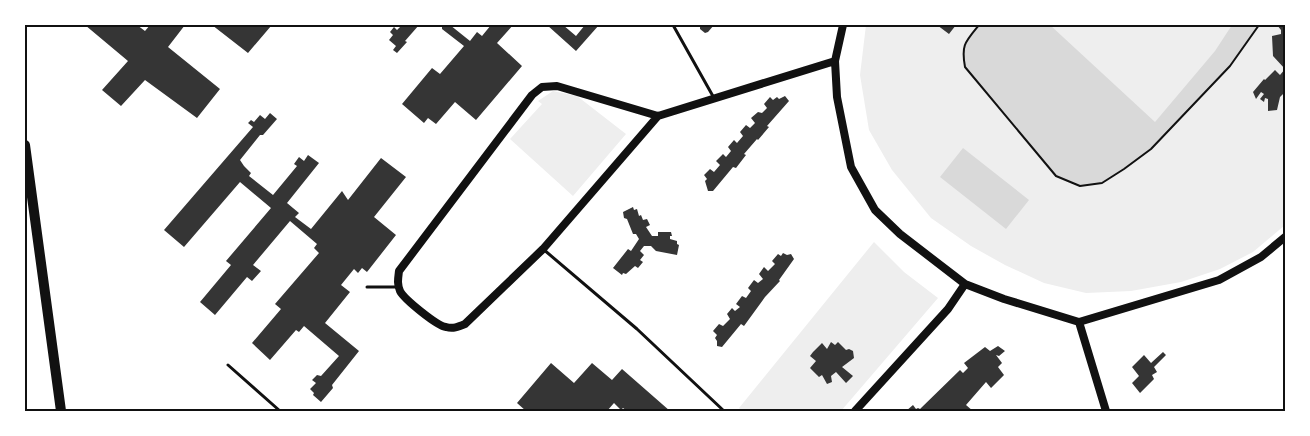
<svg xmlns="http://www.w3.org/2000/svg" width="1310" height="436" font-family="Lato,sans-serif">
<rect width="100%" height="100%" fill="#fff"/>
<path fill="#eee" d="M866,25h419v200l-32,27 -33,17 -39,13 -50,9 -45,2 -42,-10 -39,-18 -34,-19 -40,-28 -39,-48 -23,-40 -9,-55z
M553,91l24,5 49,38 -53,62 -63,-57 32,-35 -4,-3z
M874,242l30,30 34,26 -97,113h-99l-3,-3z"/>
<path fill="#d9d9d9" d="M979,25h71l105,97 60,-71 17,-26h27l-29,41 -79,83 -27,20 -22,14 -22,3 -24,-10 -91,-109c-4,-22 0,-25 14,-42z
M963,148l66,52 -23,29 -66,-52z"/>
<path fill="#353535" d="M85,25h52l8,6 5,-6h35l-17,22 52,42 -23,29 -52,-38 -24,26 -19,-16 26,-29z
M212,25h58l1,1 -23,27z
M402,25h17l-14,16 2,1 -10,11 -4,-3 3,-4 -7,-6 4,-5 -3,-3 4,-5 3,3z
M442,25h8l20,16 7,-9 5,4 9,-11h22l-16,18 25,23 -46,54 -21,-18 -19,22 -8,-6 -4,5 -22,-19 30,-36 8,6 24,-28 -22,-17z
M547,25h16l13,11 9,-11h14l-23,26z
M700,25h14l-6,7 -3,1 -5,-4z
M937,25h19l-7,9z
M1277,25h8v67l-5,5 -3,13 -9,1v-12l-3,-1 -1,4 -4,-3 4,-5 -3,-2 -5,7 -3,-7 11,-13 1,1 10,-10 5,5 5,-6 -12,-13 -1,-20 9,-2v-4z
M785,96l4,5 -22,25 2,1 -11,13 -1,-1 -13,15 2,1 -10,13 -3,-1 -20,24h-5l-3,-10 2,-2 -3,-4 6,-6 4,3 6,-7 -4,-4 7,-7 3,3 5,-6 -3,-4 6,-7 3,3 6,-7 -3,-4 6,-7 4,3 5,-5 -4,-5 7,-6 4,1 5,-5 -3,-4 6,-7 3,3 4,-3 2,2z
M270,113l7,6 -14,16h-3l-20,25 4,6 7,7 -2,3 24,19 24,-29 -3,-2 5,-7 5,4 4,-6 11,8 -32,40 12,10 -4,4 16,12 31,-38 6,9 33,-42 25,19 -32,40 22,18 -29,37 -5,-4 -4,5 -4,-4 -13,16 9,7 -25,31 34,28 -27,34 1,3 -12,14 -8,-7 1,-2 -4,-4 6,-6 -4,-3 5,-5 4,1 18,-20 -35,-30 -5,6 -3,-2 -26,30 -18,-17 29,-34 -6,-5 44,-51 -5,-5 3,-4 -27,-23 -37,44 8,6 -9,10 -5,-4 -32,38 -15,-13 31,-37 -5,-4 45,-53 -31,-26 -56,65 -20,-17 89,-103 -5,-4 3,-3 3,2 6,-7 5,4z
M633,207l1,3 3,-1 2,7 2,-1 2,5 4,-1 3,6 -4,2 6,9h6v-4h13l1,4h-2v3l7,2v3l2,1 -2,10 -21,-4 -5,-5h-7l-4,5 4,4 -4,5 3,2 -5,6 -3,-2 -9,8 -3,-1 -1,2 -9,-7 15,-19 3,2 8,-12 -3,-5h-3l-6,-15 -3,-1 -1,-6z
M783,253l4,2 4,-1 3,5 -15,21 1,1 -15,16 -21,29 -3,-2 -19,23 -5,-1v-5l-2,-3 2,-3 -4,-4 6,-7 4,2 7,-7 -3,-5 5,-6 3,3 5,-4 -4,-3 6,-8 4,2 5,-7 -3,-3 6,-8 4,3 5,-4 -4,-5 5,-7 4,4 7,-7 -3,-3 6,-7 3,2z
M831,342l4,3 3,-3 8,8 3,-1 4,2 1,7 -12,9 11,9 -7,7 -10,-11 -5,4 1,6 -5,2 -5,-9 -3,2 -9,-9 6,-7 -6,-5 3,-4 9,-9 5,6z
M998,346l7,5 -6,5 -3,-1 6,8 -4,4 6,8 -13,13 -5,-6 -20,23 7,6h-67l7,-6 3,4 2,-1 2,1 40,-39 3,3 5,-5 -4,-5 21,-16 5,4z
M1163,352l3,3 -12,12 3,5 -5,3 2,4 -14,14 -8,-10 7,-7 -7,-9 12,-12 7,8z
M551,363l23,20 18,-20 20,17 10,-11 48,42h-43l-4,-3 -2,2 -7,-7 -7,8h-81l-9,-8z"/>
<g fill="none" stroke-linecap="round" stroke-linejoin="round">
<path stroke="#111" stroke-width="2" d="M979,25c-14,17 -18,20 -14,42l91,109 24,10 22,-3 22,-14 27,-20 79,-83 29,-41"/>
<path stroke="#111" stroke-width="3" d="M673,25l41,73
M543,249l94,80 87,82
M367,287h31
M228,365l52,46"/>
<path stroke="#111" stroke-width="8" d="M843,25l-8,36 2,36 14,70 24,43 25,24 65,50 39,15 75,23 140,-42 42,-23 24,-20
M658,116l-115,133 -78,75c-7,3 -12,5 -19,3 -9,-1 -42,-28 -46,-36 -3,-7 -2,-12 -1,-20l133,-176 10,-8 15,-1 101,30 177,-55
M1079,322l27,89
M855,411l93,-102 17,-25"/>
<path stroke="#111" stroke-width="10" d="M25,145l36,266"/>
</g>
<rect width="1310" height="436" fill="none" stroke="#ffffff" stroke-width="52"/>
<rect x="26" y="26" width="1258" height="384" fill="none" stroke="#111" stroke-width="2"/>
</svg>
